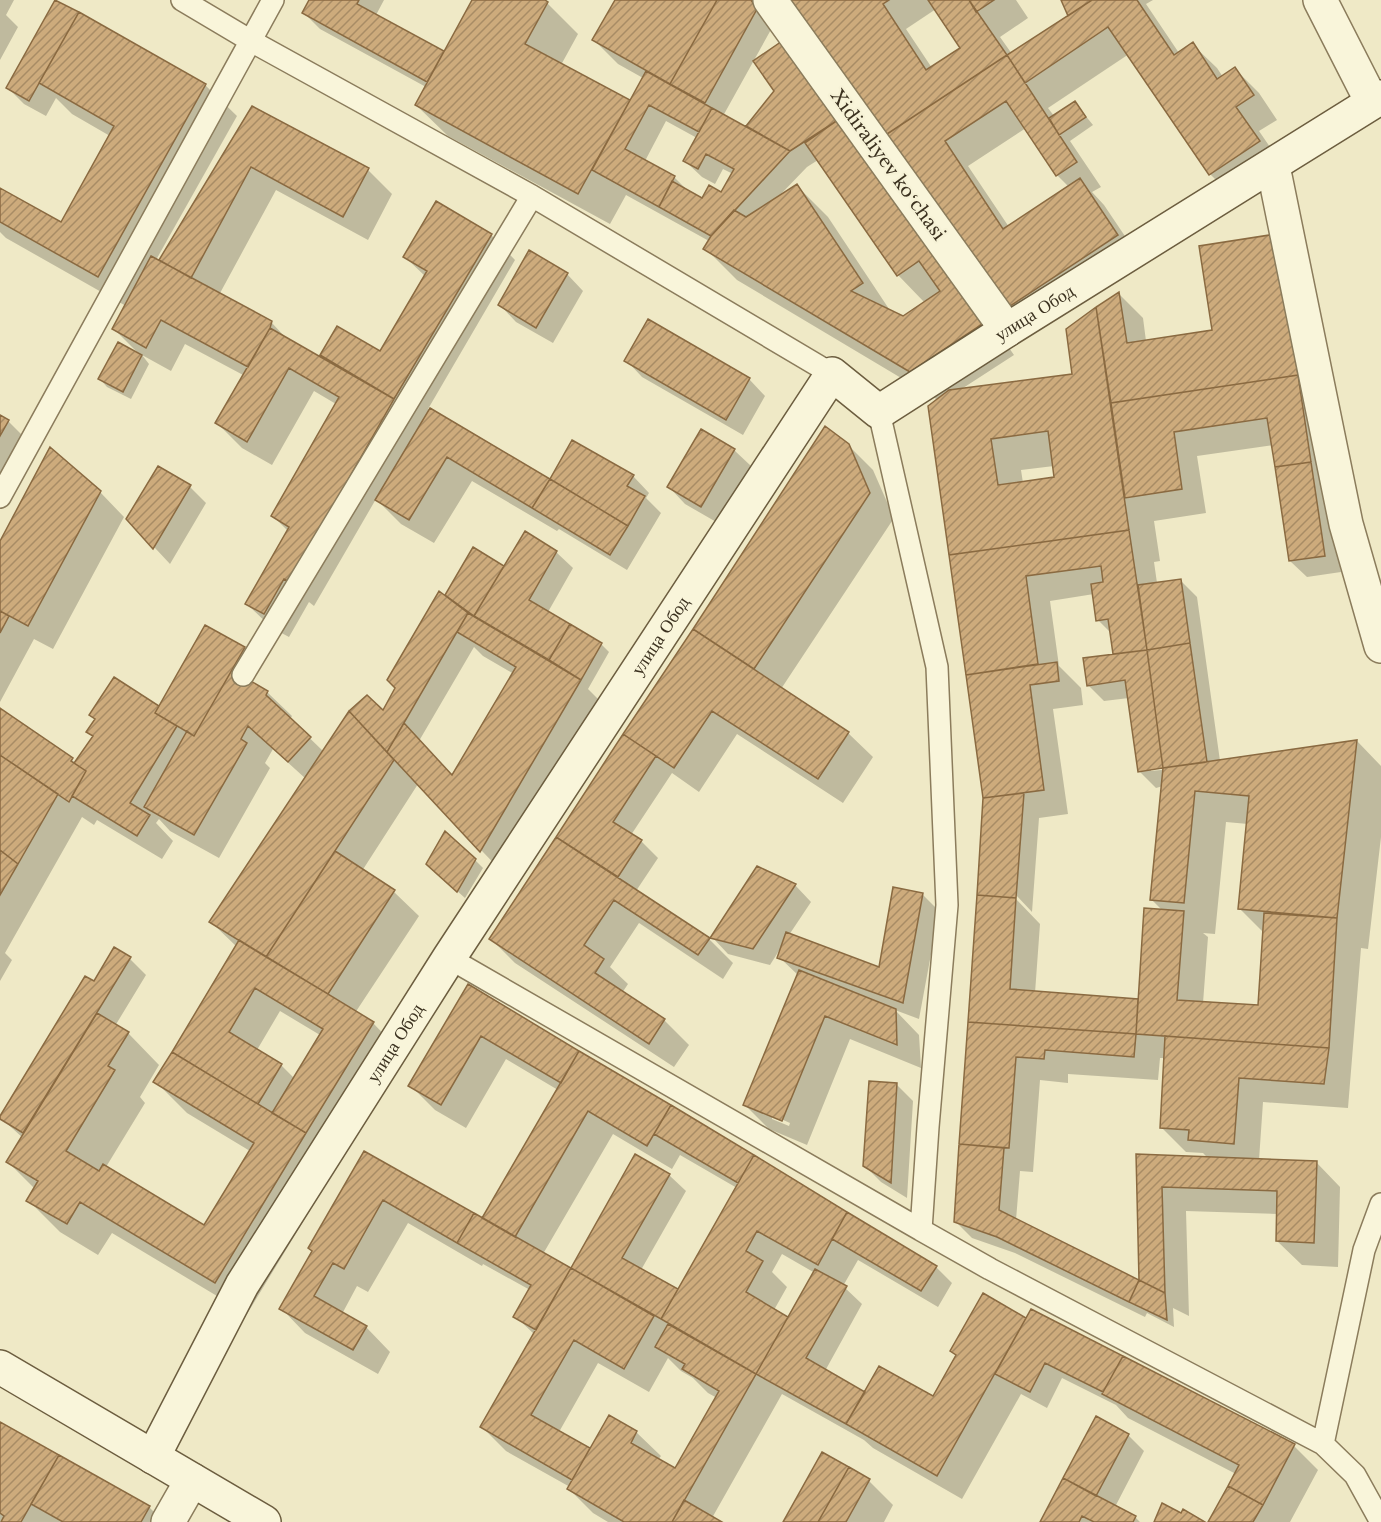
<svg xmlns="http://www.w3.org/2000/svg" width="1381" height="1522" font-family="'Libre Baskerville',serif">
<defs>
<pattern id="building-hatch" width="6" height="6" patternUnits="userSpaceOnUse" patternTransform="scale(1.5)"><rect width="6" height="6" fill="#cdab7c"/><path d="M-1 1l2-2M0 6l6-6M5 7l2-2" fill="none" stroke="#a88c65"/></pattern>
</defs>
<rect width="100%" height="100%" fill="#efe9c6"/>
<path fill="#0003" fill-rule="evenodd" d="M0,0h14l-8,15 12,12 -18,33z
M311,0h73l-8,15 69,38 28,-53h68l6,3 31,31 -17,31 69,37 13,-24 -25,-14 -24,-24 22,-40h138l19,26 -50,90 23,12 30,-37 11,-52 85,112 142,204 -54,35 114,-15 -6,-45 51,-36 24,24 3,23 68,-10 62,-95 52,251 13,85 -34,5 -17,-16 -17,-116 -76,11 9,57 -52,8 6,40 -6,1 3,21 23,-3 17,17 23,164 137,-20 24,25v71l-13,112 -7,-1 -13,160 -85,-6 -4,58 57,2 24,25 -2,80 -36,-2 -25,-24 1,-27 -92,-3 3,105 -16,-8 1,19 -27,-14 -2,4 -130,-64 -43,-15 -17,-17 30,-423 -55,-391 8,-7 -201,-120 -32,-32 4,-7 -83,-46 -16,29 -162,-88 -32,-31 10,-18 -106,-58 -16,-16zM666,121l31,17 -12,23 17,16 13,7 8,-15 10,5 -11,20 -19,6 -13,-7 -16,-16 -29,-16zM818,160l80,115 27,28 -22,15 -12,-6 -63,-95 -31,-31 -16,8 26,-27zM1054,466l2,13 -33,4 -2,-13zM1094,594l4,26 14,14 4,21 -28,30 16,16 25,-3 10,73 17,17 7,-2 -12,113 12,12 -24,89 -104,-7 5,-69 -25,-26v-4l17,18 7,-94 29,-4 -15,-105 30,-4 -2,-17 -22,-22 -9,-65zM1171,766v3l-20,2v-3zM1226,822l22,2 -8,85 24,24 -5,74 -56,-4 5,-66 -5,-4 12,1zM1160,1058h5l-4,69 25,25 17,1 5,5 -71,-3 4,128 -125,-63 4,-49 13,1 7,-92 28,3v-9l90,6z
M791,0h225l12,18 -28,19 12,17 57,-37 -6,-17h90l-7,4 33,49 13,-9 25,24 6,9 12,-8 24,24 18,27 -18,11 24,35 -49,32 -24,-24 -81,-120 -81,54 6,8 21,-13 18,22 -23,16 31,46 -9,5 12,13 37,55 -112,73 -24,-24zM936,9l26,39 -30,20 -26,-39zM1026,128l31,47 12,12 -60,40 -41,-61z
M57,1l148,84 32,31 -81,144 3,2 93,-154 116,62 24,24 -24,46 -92,-50 -57,105 52,27 15,16 34,19 18,-29 43,25 45,-76 -21,-20 86,-22 24,25 -87,149 122,72 83,-5 16,17 -3,5 15,15 -34,57 -68,-41 -2,2 -85,-50 -38,62 -33,-19 -25,-25 -62,107 -5,-4 -20,35 -17,-9 -25,-24 41,-73 -15,-15 63,-112 -22,-13 -42,74 -30,-17 -25,-25 28,-47 -60,-32 -14,27 -29,-16 7,9 -18,35 -24,-12 -7,-8 38,-26 -24,-24 12,-23 -120,-68 -6,-6v-42l61,34 49,-88 -38,-22 -16,-16 -10,18 -22,-12 -16,-16z
M567,274l16,17 -30,52 -37,-21 -16,-17z
M626,360l123,19 16,17 -22,39 -101,-58z
M0,416l8,5 24,24 -32,58z
M826,428l22,17 25,25 21,48 -113,171 67,44 25,24 -30,46 -106,-69 -38,58 -27,-19 -41,62 10,6 17,17 -22,33 73,48 24,24 -10,16 -84,-56 -29,44 18,17 -6,9 42,27 25,25 -15,22 -159,-104 -24,-24 133,-202 6,2 -5,-5z
M702,431l32,19 17,16 -33,57 -33,-19 -16,-17z
M190,487l16,16 -36,61 -42,-45z
M100,492l24,25 -71,132 -19,-10 -34,63v-158z
M473,549l32,19 51,-16 17,16 -25,44 53,32 8,8 -21,37 16,16 -99,170 -87,-91 -56,87 32,21 25,24 -64,97 18,10 24,25 -60,118 -90,148 -135,-81 -14,22 -38,-23 -32,-32 7,-11 -27,-27 15,-24 -22,-20 93,-135 36,-24 16,16 -31,51 13,7 31,32 -19,32 5,6 -39,64 98,60 46,-76 -63,-38 -32,-32 82,-134 -26,-25 95,-143 -33,-30 -8,14 5,5 -51,90 -49,-27 -11,-12 -3,4 17,18 -11,18 -65,-39 -3,5 -12,-8 -77,136 7,7 -12,21v-271l76,53 18,-25 -6,-6 8,-12 -5,-5 67,-8 86,-59 16,17 -9,17 16,10 25,24 -2,3 34,33 26,-40 17,-15 16,15 62,-115zM474,647l9,9 31,18 -61,103 -34,-36zM280,1011l40,24 -26,43 -13,-13 -24,-15z
M475,860l8,8 -18,30 -29,-26z
M795,885l16,17 -22,33 91,34 42,-75 17,17 -20,108 -24,-9 24,25 2,33 -71,-29 -43,106 -38,-16 -24,-24 53,-130 -19,-18 1,-8 -10,16 -42,-11 -16,-17zM772,1115l18,8 -1,3 -17,-7z
M468,986l468,281 16,16 -14,24 -80,-47 -15,26 19,18 -37,67 40,23 68,4 24,-42 -5,-5 31,-56 44,25 95,37 172,89 24,24 -28,52h-80l26,-48 -108,-56 -12,-13 -54,-27 -15,30 -26,-14 -59,105 -89,-51 -9,-8 -82,-46 -70,124 7,4h-111l-15,-9 -24,-24 1,-2 -64,-36 -24,-24 53,-92 -20,-19 15,-26 -47,-26 -1,2 -74,-43 -40,69 -11,-6 -15,28 24,13 24,25 -12,22 -73,-41 -24,-25 32,-56 51,-99 124,70 70,-133 -52,-31 -40,69 -31,-18 -25,-25zM613,1134l59,35 8,-14 57,33 -59,104 -37,-22 45,-79 -17,-16 -96,93 1,2h-4l-27,-16zM782,1254l33,19 -26,46 -15,-9 13,-23 -15,-15zM668,1358l13,13 12,7 15,15 9,5 -42,72 -17,-10 3,-4 -25,-24 -45,18 -32,-18 39,-69 51,29zM1118,1361h4l-6,11 -3,-2z
M896,1084l17,17 -6,97 -26,-16 -17,-17z
M0,1423l149,84 15,15h-164z
M1128,1435l16,16 -29,56 20,10 5,5h-98z
M869,1481l24,24 -9,17h-100z"/>
<path fill="url(#building-hatch)" stroke="#8a6a41" stroke-width="1.5" fill-rule="evenodd" d="M55,0l24,12 -50,89 -23,-13z
M309,0h50l-2,4 87,47 -17,31 -125,-69z
M472,0h73l3,2 -23,42 105,56 -52,94 -163,-89z
M615,0h102l-47,84 -78,-44z
M717,0h34l6,9 -52,94 -35,-19z
M791,0h98l-6,4 43,66 34,-22 -32,-48h41l38,55 -123,81 -94,-135z
M969,0h25l-18,12z
M1061,0h31l-24,16z
M1092,0h45l37,55 19,-13 24,37 18,-12 19,28 -18,12 24,34 -51,34 -101,-148 -83,56 -18,-28z
M79,12l127,72 -108,193 -98,-55v-34l61,34 53,-96 -75,-43z
M788,37l53,81 -51,33 -44,-25 28,-35 -21,-30z
M1007,55l70,107 -21,14 -50,-75 -61,40 58,88 77,-51 38,57 -114,75 -120,-174z
M646,71l66,37 -13,24 -50,-27 -24,44 50,27 -16,31 -67,-37z
M1075,101l11,16 -27,18 -10,-17z
M252,106l117,62 -26,49 -92,-50 -60,111 -32,-18z
M712,108l78,43 -79,85 -52,-29 13,-26 30,17 7,-13 12,7 13,-23 -28,-15 -8,15 -15,-8z
M841,118l143,205 -74,49 -207,-123 8,-13 23,-26 12,7 51,-33 66,99 -12,8 52,25 37,-25 -21,-30 -22,15 -92,-133z
M436,201l56,33 -98,165 -74,-44 17,-29 43,25 47,-80 -24,-14z
M1276,234l22,141 -187,28 -15,-96 23,-15 8,51 85,-13 -13,-84z
M529,250l39,23 -32,55 -38,-23z
M151,256l121,65 -2,7 -22,39 -87,-47 -15,28 -34,-19z
M1096,307l33,223 -180,25 -21,-149 21,-16 123,-16 -6,-45zM1048,431l6,46 -56,8 -7,-46z
M648,319l102,59 -24,42 -102,-59z
M270,328l124,71 -104,183 -6,-3 -20,35 -19,-10 44,-77 -18,-11 68,-119 -50,-29 -42,74 -32,-19z
M118,342l24,13 -19,37 -25,-13z
M1298,375l13,87 -36,5 -8,-49 -93,14 8,57 -57,9 -14,-95z
M430,408l120,71 -18,29 -85,-51 -38,63 -34,-20z
M0,415l9,5 -9,16z
M825,426l24,18 21,49 -116,176 -61,-40z
M701,429l34,20 -34,58 -34,-20z
M572,440l62,35 -7,11 18,10 -17,30 -78,-47z
M50,447l51,44 -73,135 -28,-15v-70z
M1311,462l14,94 -36,5 -14,-94z
M158,466l33,19 -38,64 -27,-30z
M550,479l78,47 -18,29 -78,-47z
M1129,530l18,120 -34,4 -5,-35 -12,2 -5,-37 12,-2 -2,-16 -75,10 12,88 -72,11 -17,-120z
M525,531l32,20 -28,49 41,24 -21,36 -75,-44z
M473,547l31,19 -30,50 -29,-21z
M1181,579l9,64 -43,7 -9,-65z
M439,591l29,22 -81,139 -38,-41 18,-16 16,15 12,-22 -8,-8z
M0,611l9,5 -9,17z
M468,613l113,67 -101,172 -93,-100 17,-29 48,52 64,-108 -59,-35z
M570,624l32,19 -21,37 -32,-20z
M205,625l40,22 -51,89 -39,-23z
M693,629l156,103 -31,47 -106,-68 -38,57 -51,-34z
M1190,643l17,119 -44,6 -16,-118z
M1147,650l16,118 -25,4 -13,-92 -38,6 -4,-28z
M1057,662l2,19 -29,4 14,105 -61,8 -17,-123z
M232,670l36,21 -2,4 45,42 -23,25 -40,-36 -7,13 6,4 -53,92 -50,-28 43,-76 7,5z
M114,677l45,29 -4,7 22,13 -47,77 20,12 -13,21 -65,-40 14,-25 -12,-8 19,-27 -7,-4 9,-13 -6,-4z
M0,708l73,50 -2,3 15,10 -17,31 -69,-47z
M349,711l45,49 -128,197 -57,-35z
M623,734l33,22 -43,66 29,18 -24,37 -62,-40z
M1357,740l-20,178 -99,-9 11,-113 -54,-5 -11,112 -34,-3 13,-132z
M0,755l58,39 -40,70 -18,-14z
M1024,793l-8,105 -39,-3 6,-97z
M445,831l31,28 -19,33 -31,-28z
M556,837l154,101 -12,17 -84,-55 -30,45 20,14 -9,14 70,46 -16,25 -160,-105z
M0,850l18,14 -18,31z
M335,851l60,39 -67,104 -62,-37z
M757,866l39,18 -43,65 -43,-11z
M893,887l30,6 -20,110 -126,-45 9,-26 93,35z
M977,895l39,3 -6,91 128,10 -2,35 -168,-12z
M1144,908l40,3 -7,89 81,5 6,-92 73,5 -8,130 -193,-14z
M239,940l135,82 -68,111 -34,-20 51,-84 -68,-41 -26,44 53,32 -24,40 -86,-52z
M114,947l17,10 -108,176 -23,-14v-3l85,-140 9,5z
M799,970l97,39 1,36 -72,-29 -43,105 -39,-16z
M468,984l111,67 -18,32 -80,-47 -40,69 -33,-19z
M97,1013l32,19 -21,34 7,4 -49,81 33,20 4,-7 101,61 50,-82 -101,-61 19,-30 134,81 -91,150 -135,-81 -13,22 -41,-23 12,-20 -32,-19z
M968,1022l168,12 -2,23 -89,-7 -1,9 -28,-2 -7,91 -50,-4z
M1165,1036l164,12 -5,36 -85,-6 -5,66 -46,-4 1,-10 -29,-2z
M579,1051l92,54 -24,41 -59,-35 -73,126 -33,-19z
M869,1081l28,2 -6,100 -28,-17z
M671,1105l83,50 -16,28 -84,-49z
M959,1144l45,4 -5,62 140,70 -10,22 -132,-65 -43,-15z
M364,1151l110,62 -17,30 -74,-43 -39,69 -11,-6 -19,33 53,30 -14,24 -74,-41 33,-58 -4,-3z
M635,1154l35,20 -48,84 56,31 -17,30 -90,-51z
M1136,1154l181,7 -3,82 -38,-2 1,-50 -115,-4 3,106 -26,-13z
M754,1155l93,57 -29,53 -61,-34 -11,20 17,10 -17,31 42,25 -32,57 -95,-55z
M847,1212l90,54 -16,25 -89,-52z
M474,1213l97,55 -35,62 -23,-13 18,-32 -74,-42z
M571,1268l83,48 -30,53 -50,-29 -43,75 59,33 -18,32 -92,-53z
M815,1269l32,17 -41,72 59,34 -19,32 -90,-50z
M1139,1280l26,13 2,27 -38,-18z
M983,1293l43,25 -89,158 -91,-52 33,-58 54,30 23,-41 -6,-4z
M1031,1309l92,47 -20,36 -58,-29 -15,29 -35,-18z
M668,1324l88,50 -84,148h-48l-57,-33 42,-74 28,16 -6,12 44,25 44,-77 -37,-22 3,-5 -30,-17z
M1123,1356l172,88 -32,61 -35,-19 11,-21 -137,-71z
M1096,1416l33,18 -33,62 -33,-18z
M0,1422l59,33 -38,67h-20l3,-6 -4,-3z
M822,1452l27,15 -31,55h-35z
M59,1455l91,51 -9,16h-78l-32,-18z
M849,1467l21,12 -24,43h-28z
M1063,1478l73,38 -3,6h-39l-12,-6 -3,6h-39z
M1228,1486l35,19 -10,17h-45z
M684,1500l38,22h-50z
M1162,1503l19,10 2,-4 22,13h-51z"/>
<g fill="none" stroke-linecap="round" stroke-linejoin="round">
<g stroke="#8b7c5c" stroke-width="24">
<path id="lane" d="M182,0l69,41 281,155 300,178
M879,412l58,255 10,238 -19,222 -7,103 69,39 333,175 32,31 26,47
M0,497l273,-497
M243,675l289,-479
M449,958l472,272
M1323,1444l41,-194 17,-46"/>
</g>
<g stroke="#8b7c5c" stroke-width="36">
<path id="street" d="M770,0l237,330
M1320,0l52,102
M1273,166l73,358 35,122
M168,1522l24,-42"/>
</g>
<g stroke="#6c5d3f" stroke-width="36">
<g id="secondary">
<path d="M0,1367l264,155"/>
<path id="s1" d="M153,1457l89,-172 207,-327 383,-584 47,38 128,-82 374,-233"/>
</g>
</g>
<use href="#lane" stroke="#f9f5da" stroke-width="21"/>
<use href="#street" stroke="#f9f5da" stroke-width="33"/>
<use href="#secondary" stroke="#f9f5da" stroke-width="33"/>
</g>
<g text-anchor="middle" stroke-width="4.5" stroke-linejoin="round" paint-order="stroke">
<g font-size="18" fill="#3b311f" stroke="#f6f2d6">
<text transform="translate(888 165) rotate(54)" y="6">Xidiraliyev koʻchasi</text>
<text dy="6" stroke="none"><textPath href="#s1" startOffset="1524">улица Обод</textPath></text>
<text dy="6" stroke="none"><textPath href="#s1" startOffset="966">улица Обод</textPath></text>
<text dy="6" stroke="none"><textPath href="#s1" startOffset="480">улица Обод</textPath></text>
</g>
</g>
</svg>
